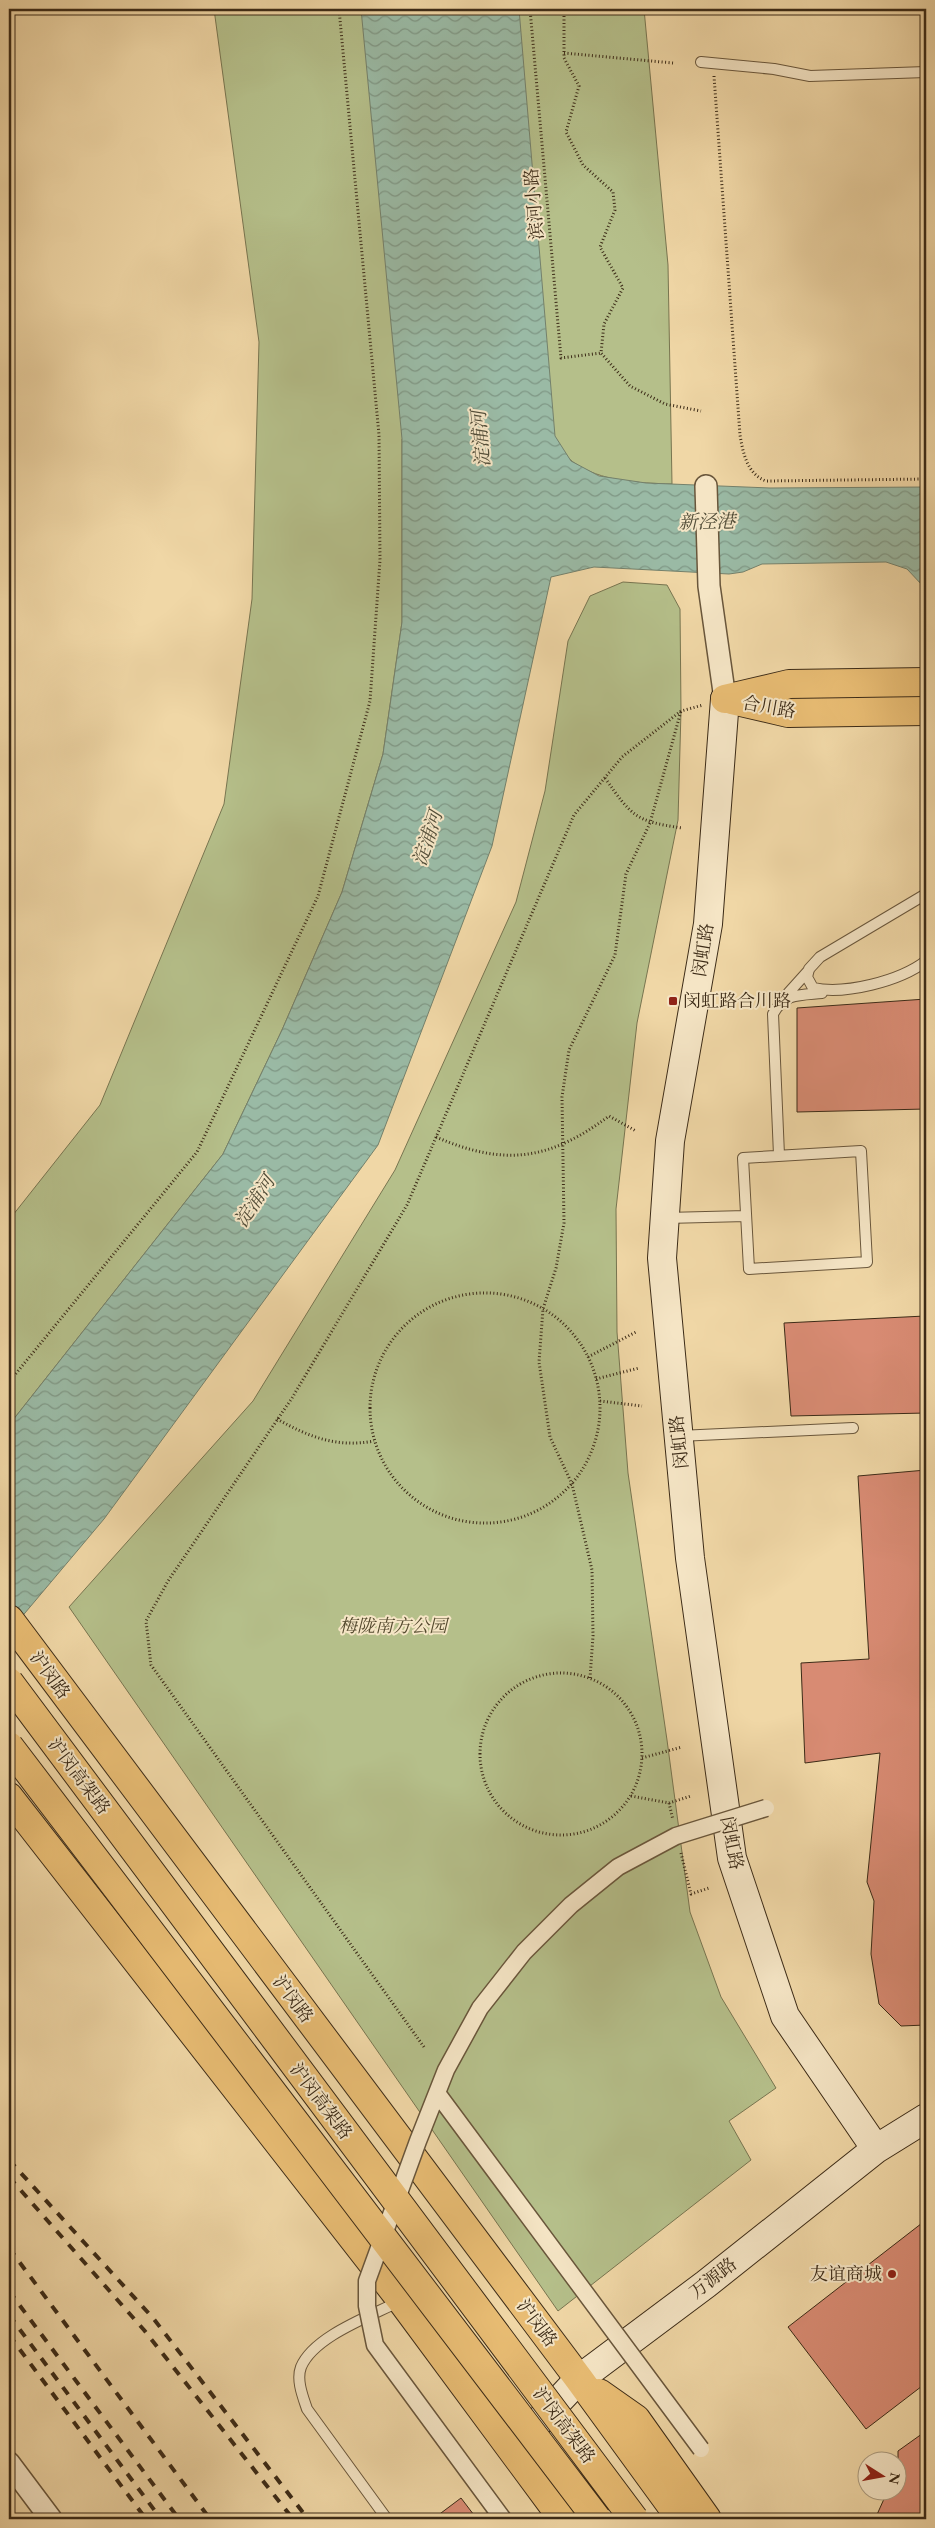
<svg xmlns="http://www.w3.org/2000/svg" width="935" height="2528" font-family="'EB Garamond','Noto Serif SC',serif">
<defs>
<pattern id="water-waves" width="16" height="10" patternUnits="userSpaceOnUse" patternTransform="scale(1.25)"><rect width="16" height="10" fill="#9abaa5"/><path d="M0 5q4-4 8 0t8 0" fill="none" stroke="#7f9785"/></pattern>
</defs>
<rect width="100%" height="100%" fill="#f0d7a6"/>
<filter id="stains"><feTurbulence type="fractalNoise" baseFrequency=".004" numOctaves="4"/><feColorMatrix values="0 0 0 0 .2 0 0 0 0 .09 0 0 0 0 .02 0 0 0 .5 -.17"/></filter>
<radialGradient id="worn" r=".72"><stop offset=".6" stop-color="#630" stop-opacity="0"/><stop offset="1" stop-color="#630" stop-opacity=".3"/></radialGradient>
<path fill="#b5bf8a" stroke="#787550" d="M214,9h430l24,256 4,219c-33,-1 -71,-2 -99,-22 -8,-6 -13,-18 -19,-26l-152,3v183l-19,132 -41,138 -60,138 -59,124 -214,271v-205l91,-115 124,-301 28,-205 7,-257z
M623,582l44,3 13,24 1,102 -3,109 -41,203 -21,186 1,123 11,141 39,267 23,172 31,85 55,91 -47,33 22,39 -193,151 -489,-704 184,-206 142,-231 121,-268 29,-111 23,-150 22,-45z"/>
<path fill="url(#water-waves)" stroke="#74816c" d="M361,9h158l36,427 16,25 28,15 47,7 124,5 156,-1v107l-4,-9 -15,-16 -21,-7 -124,2 -19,8 -14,2 -135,-7 -43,10 -59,269 -114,299 -274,374 -95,113v-207l214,-271 59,-124 60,-138 41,-138 19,-132v-183z"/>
<path fill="#d88b73" stroke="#3c2b17" d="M926,999v110l-129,3v-104z
M925,1316l1,97 -135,3 -7,-93z
M926,1470v555l-25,1 -22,-22 -8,-50 3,-53 -7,-19 13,-129 -75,10 -4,-100 68,-4 -11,-183z
M926,2220v163l-60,46 -78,-102z
M926,2431v88h-51l13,-29h10v-39z
M461,2498l16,21h-44z"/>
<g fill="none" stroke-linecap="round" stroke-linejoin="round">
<g stroke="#69563b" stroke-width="12">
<path id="service" d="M701,62l73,7 36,7 116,-4
M926,894l-106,63 -11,12 -2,8 6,11c32,7 87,-7 113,-27
M782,1000l27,-30
M861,1151l6,111 -118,7 -6,-111z
M779,1155l-6,-141c11,-21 27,-19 49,-21
M666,1218l80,-2
M679,1436l174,-8
M387,2519l-80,-110c-4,-12 -11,-29 -6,-42 13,-31 70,-51 99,-66"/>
</g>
<g stroke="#69563b" stroke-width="24">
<path id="minor" d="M706,486l3,100 16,113
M9,2463l42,56"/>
</g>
<g stroke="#3c2b17" stroke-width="30">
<path id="secondary" d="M725,699l-17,225 -38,217 -8,117 28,300 42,300 53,158 91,133
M515,2447l64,-68 127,-95 170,-135 50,-31"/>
</g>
<g stroke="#3c2b17" stroke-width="30">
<path id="primary" d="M725,699l64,-15 137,-2
M732,700l56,13 138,-2
M9,1619l570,760 102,140
M9,1797l392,503 162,219
M599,2393l37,26 71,100"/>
</g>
<path stroke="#3c2b17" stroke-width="3" stroke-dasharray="1 2.5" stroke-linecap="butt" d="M530,9l31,349 40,-5
M564,9v49l15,28 -13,46 17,33 30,27 2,18 -15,37 23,41 -19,36 -3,29 29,33 35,18 36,7
M564,53l109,10
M714,76l26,359c3,18 7,39 26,46l160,-2
M605,778c27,38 29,43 77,50
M436,1137c69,30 114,23 173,-21l27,15
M370 1408a115 115 0 1 1 230 0a115 115 0 1 1-230 0Z
M588,1357l48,-25
M596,1379l43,-11
M9,1382l188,-230 121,-256 52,-195 10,-141 -1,-125 -40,-426
M600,1401l42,5
M277,1419c32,18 60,29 97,22
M480 1754a81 81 0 1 1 162 0a81 81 0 1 1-162 0Z
M590,1678l3,-42 -1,-66 -20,-86 -22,-47 -11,-75 4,-53 13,-41 8,-45 -2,-126 7,-47 46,-95 11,-81 24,-51 31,-112
M642,1758l40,-11
M631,1796l38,7 22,-7
M669,1803l4,17
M681,1853l10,41 18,-6
M424,2047l-273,-382 -5,-44 22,-40 124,-183 115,-193 167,-390 48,-58 59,-46 22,-6"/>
<use href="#service" stroke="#f5e5c5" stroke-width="10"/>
<use href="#minor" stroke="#f5e5c5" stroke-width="21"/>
<use href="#secondary" stroke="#f5e5c5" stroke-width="28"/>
<use href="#primary" stroke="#e8bc73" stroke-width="28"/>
<path stroke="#3c2b17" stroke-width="4" stroke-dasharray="9 9" stroke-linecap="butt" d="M9,2160l144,158 155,201
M9,2177l135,153 149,189
M9,2248l201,271
M9,2291l170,228
M9,2315l152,204
M9,2335l137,184"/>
<g stroke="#69563b" stroke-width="19" stroke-linecap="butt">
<path id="pedestrian-bridge" d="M437,2093l264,356
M503,2519l-128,-174 -8,-39v-25l51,-140 28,-71 34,-62 44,-56 47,-47 47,-38 58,-31 90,-28"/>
</g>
<g stroke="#3c2b17" stroke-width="30" stroke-linecap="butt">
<path id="trunk-bridge" d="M9,1682l625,837
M9,1746l588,773"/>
</g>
<use href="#pedestrian-bridge" stroke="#f5e5c5" stroke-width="16"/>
<use href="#trunk-bridge" stroke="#e8bc73" stroke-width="28"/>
</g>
<g fill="#8f2418" stroke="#f5e5c5" stroke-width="2">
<rect x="668" y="996" width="10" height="10" rx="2.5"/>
<circle cx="892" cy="2274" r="5"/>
</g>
<g text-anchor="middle" stroke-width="4" stroke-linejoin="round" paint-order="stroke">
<g font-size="18" fill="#3c2b17" stroke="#f5e5c5">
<text transform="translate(534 204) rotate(-95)" y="6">滨河小路</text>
<text transform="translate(769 707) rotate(10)" y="6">合川路</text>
<text transform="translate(703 950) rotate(-81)" y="6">闵虹路</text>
<text transform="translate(679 1442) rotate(-96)" y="6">闵虹路</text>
<text transform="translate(50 1675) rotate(54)" y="6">沪闵路</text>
<text transform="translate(79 1776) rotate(53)" y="6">沪闵高架路</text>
<text transform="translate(732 1843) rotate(79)" y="6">闵虹路</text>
<text transform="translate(293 1999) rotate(53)" y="6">沪闵路</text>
<text transform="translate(321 2101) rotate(53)" y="6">沪闵高架路</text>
<text transform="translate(713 2278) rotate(-38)" y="6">万源路</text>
<text transform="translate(537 2323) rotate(53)" y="6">沪闵路</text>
<text transform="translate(564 2425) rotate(53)" y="6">沪闵高架路</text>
</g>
<g font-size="18" fill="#3c2b17" stroke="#f5e5c5" text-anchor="start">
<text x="683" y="1007">闵虹路合川路</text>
<text x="882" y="2280" text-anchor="end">友谊商城</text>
</g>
<g font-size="18" font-style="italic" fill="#54492e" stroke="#f5e5c5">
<text x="393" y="1632">梅陇南方公园</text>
</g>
<g font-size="19" font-style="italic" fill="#544f3a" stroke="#f5e5c5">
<text transform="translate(480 439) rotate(-95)" y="7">淀浦河</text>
<text transform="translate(707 521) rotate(-1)" y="7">新泾港</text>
<text transform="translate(427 838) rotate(-72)" y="7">淀浦河</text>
<text transform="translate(254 1201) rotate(-57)" y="7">淀浦河</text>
</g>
</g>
<rect width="935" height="2528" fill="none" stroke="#f0d7a6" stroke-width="30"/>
<rect x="10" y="10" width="915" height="2508" fill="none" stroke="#3c2b17" stroke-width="2.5"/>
<rect x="15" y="15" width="905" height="2498" fill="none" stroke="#3c2b17"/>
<g transform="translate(882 2476) rotate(101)"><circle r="24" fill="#f5e5c5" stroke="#ab9b7f"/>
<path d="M0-4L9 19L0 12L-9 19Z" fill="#8f2418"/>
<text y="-8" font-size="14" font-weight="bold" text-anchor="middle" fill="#3c2b17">N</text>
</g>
<rect width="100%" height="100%" filter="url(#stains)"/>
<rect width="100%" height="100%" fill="url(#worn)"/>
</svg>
